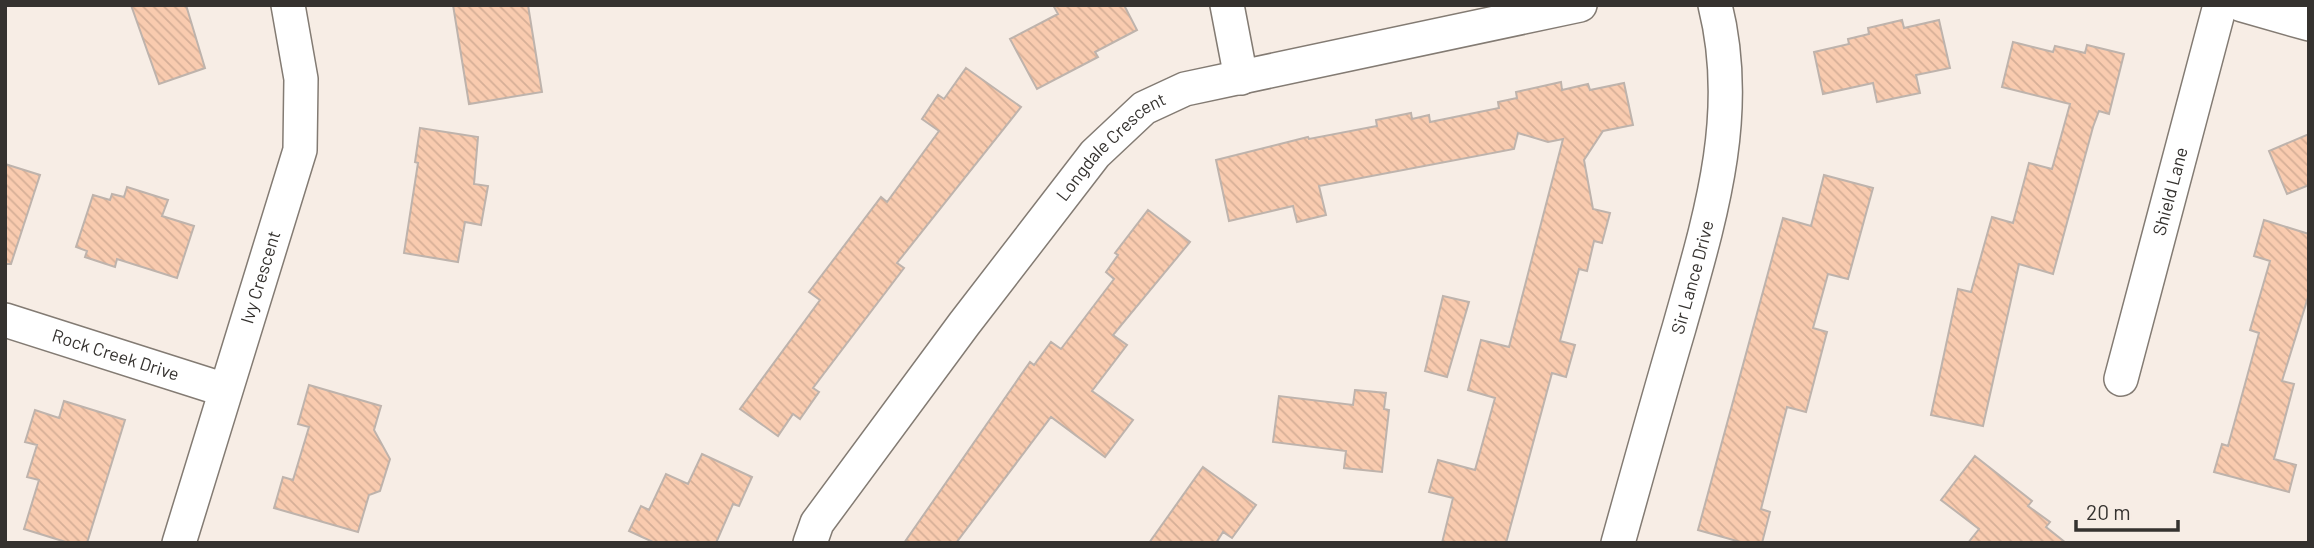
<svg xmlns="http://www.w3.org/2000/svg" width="2314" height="548" font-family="Barlow,sans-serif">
<defs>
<pattern id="building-back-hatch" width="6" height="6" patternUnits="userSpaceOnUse" patternTransform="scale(1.75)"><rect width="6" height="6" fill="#f9cbaf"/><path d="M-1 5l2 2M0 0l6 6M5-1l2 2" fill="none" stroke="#d6af97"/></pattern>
</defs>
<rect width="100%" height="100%" fill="#f7ede5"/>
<path fill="url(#building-back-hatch)" stroke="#beb3ac" stroke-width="2" d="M131,5h55l19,63 -46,16z
M453,5h75l14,87 -73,12z
M1053,5h71l13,25 -42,22 3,5 -61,32 -27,-50 48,-25z
M1902,20l2,8 35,-8 11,48 -34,7 4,18 -43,9 -4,-19 -50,11 -9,-42 35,-8 -1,-5 21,-5 -1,-6z
M2013,42l40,10 2,-6 30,7 2,-8 37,9 -15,60 -10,-3 -6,16 -40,147 -34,-10 -36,162 -52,-11 27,-126 13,3 21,-75 21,6 16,-60 23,6 18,-65 -68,-17z
M966,68l55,39 -124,156 7,5 -91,120 6,4 -19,27 -7,-5 -15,22 -38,-27 80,-109 -11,-8 72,-95 6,5 52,-71 -17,-12 16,-24 6,4z
M1561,82l1,8 26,-6 2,6 34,-7 9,42 -30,6 -19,29 9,49 17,4 -8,30 -8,-2 -7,30 -8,-2 -19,72 15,4 -9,32 -14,-4 -46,170h-64l11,-45 -24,-6 9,-32 37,10 20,-72 -27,-8 13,-50 28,7 54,-208 -15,3 -30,-9 -4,16 -195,37 7,29 -29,7 -4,-16 -64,15 -13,-61 92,-23 1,2 68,-13 -1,-6 35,-7 1,6 17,-4 1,7 69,-14 -1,-6 19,-4 -1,-6z
M420,128l58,9 -4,47 14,2 -7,39 -16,-3 -7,40 -54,-9 14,-90 -3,-1z
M2309,134v51l-22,9 -18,-43z
M5,164l35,11 -29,89h-6z
M1824,175l49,13 -25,91 -20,-5 -15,54 14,4 -21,80 -19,-5 -26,102 9,3 -8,31h-18l-46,-13 85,-312 28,8z
M127,187l41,13 -6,16 32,10 -17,52 -60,-19 -2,8 -30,-10 2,-6 -11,-4 17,-52 17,5 2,-6 12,3z
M1148,210l42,32 -77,93 14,10 -35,46 41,29 -28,37 -54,-40 -95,126h-52l126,-181 4,3 17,-23 10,7 53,-70 -8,-7 12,-17 -3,-2z
M2264,220l45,14v60l-27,87 12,3 -20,75 22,6 -7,27 -75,-20 8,-28 6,2 31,-113 -9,-3 20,-69 -16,-5z
M1443,296l26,6 -22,75 -22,-6z
M309,385l72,21 -7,24 16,29 -10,32 -11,4 -11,37 -84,-24 9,-31 10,3 16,-53 -11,-3z
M1355,390l31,3 -2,16 5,1 -7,62 -38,-4 2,-17 -73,-9 6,-46 74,9z
M64,401l61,19 -38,123h-18l-45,-14 15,-49 -12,-3 10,-32 -12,-3 10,-32 24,8z
M702,454l50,23 -13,29 -6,-2 -17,39h-61l-26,-12 12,-25 8,4 17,-36 22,10z
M1975,456l57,45 -4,5 22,16 -4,5 20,16h-98l11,-14 -38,-29z
M1203,467l53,38 -24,33 -9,-6 -7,11h-67z"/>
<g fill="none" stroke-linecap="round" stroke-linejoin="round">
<g stroke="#837b73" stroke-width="36">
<g id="street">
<path d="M1227,5l14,73"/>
<path d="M2242,5l67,19"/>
<path id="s1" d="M5,320l220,70"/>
<path id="s2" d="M2121,379l99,-374"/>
<path id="s3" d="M179,543l121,-393 1,-71 -13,-74"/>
<path id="s4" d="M810,543l7,-20 147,-199 131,-170 49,-46 41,-19 395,-84"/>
<path id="s5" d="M1618,543c20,-72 40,-144 61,-215 30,-107 64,-212 36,-323"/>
</g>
</g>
<use href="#street" stroke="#fff" stroke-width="33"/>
</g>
<g text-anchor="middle" stroke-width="5" stroke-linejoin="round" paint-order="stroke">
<g font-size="18" fill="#35322f" stroke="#f7ede5">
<text dy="6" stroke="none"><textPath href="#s4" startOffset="500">Longdale Crescent</textPath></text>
<text dy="6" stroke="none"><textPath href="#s2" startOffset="194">Shield Lane</textPath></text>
<text dy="6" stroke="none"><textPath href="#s3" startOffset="278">Ivy Crescent</textPath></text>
<text dy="6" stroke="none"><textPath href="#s5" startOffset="276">Sir Lance Drive</textPath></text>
<text dy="6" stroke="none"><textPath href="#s1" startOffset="116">Rock Creek Drive</textPath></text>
</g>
</g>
<rect width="2314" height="548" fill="none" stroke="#35322f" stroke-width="14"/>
<path d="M2076 520v10h102v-10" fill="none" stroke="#35322f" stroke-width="3.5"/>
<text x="2086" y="520" font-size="21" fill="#35322f" stroke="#f7ede5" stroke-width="5" paint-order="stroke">20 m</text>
</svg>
